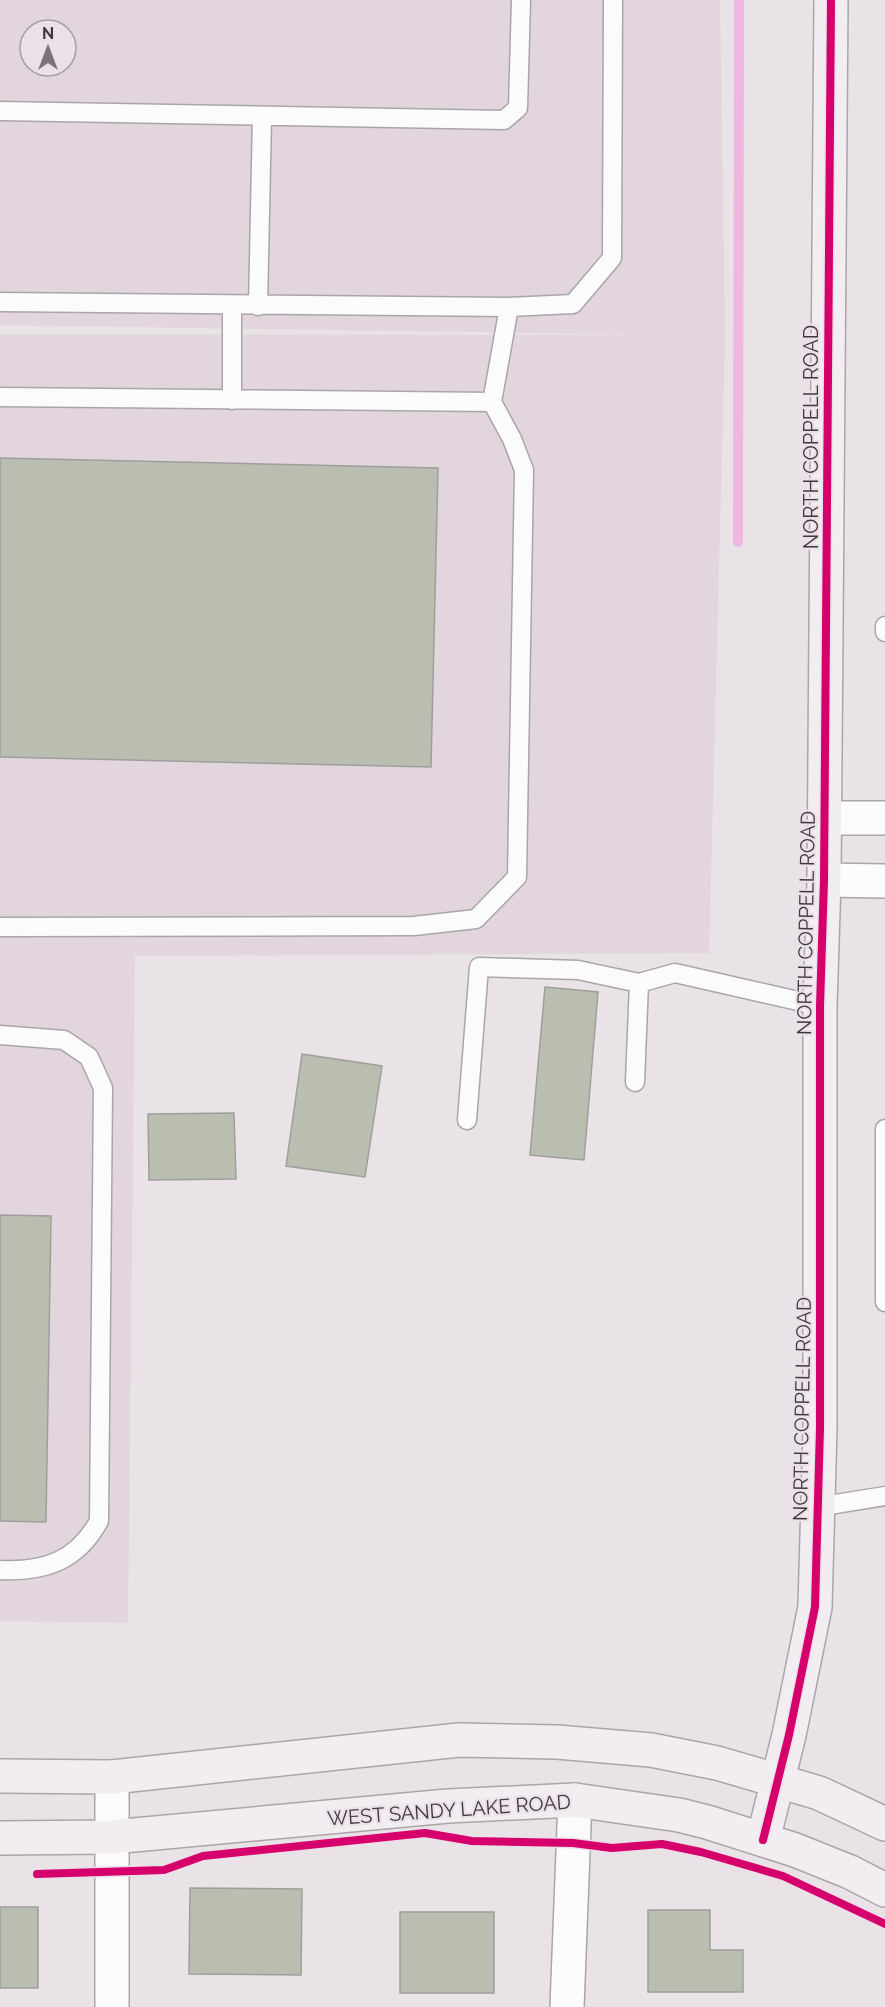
<svg xmlns="http://www.w3.org/2000/svg" width="885" height="2007" font-family="Raleway,sans-serif">
<rect width="100%" height="100%" fill="#e9e3e7"/>
<path fill="#e2d5dd" fill-rule="evenodd" d="M0,0h720l5,336 -16,617 -574,3 -7,667 -128,-2v-1287l653,1 -653,-10zM30,30h36v36h-36z"/>
<g fill="none" stroke-linecap="round" stroke-linejoin="round">
<path stroke="#efb7df" stroke-width="10" d="M738,542l1,-542"/>
</g>
<path fill="#b9beb0" stroke="#9f9e9d" stroke-width="1.5" d="M0,458l438,10 -7,299 -431,-10z
M545,987l53,5 -14,168 -54,-5z
M302,1054l80,12 -17,111 -79,-11z
M234,1113l2,66 -87,1 -1,-66z
M0,1215l51,1 -5,306 -46,-1z
M190,1888l112,1 -1,86 -112,-1z
M0,1907h38v81h-38z
M648,1910h62v40h33v42h-95z
M400,1912h94v81h-94z"/>
<g fill="none" stroke-linecap="round" stroke-linejoin="round">
<g stroke="#aaa5a8" stroke-width="21">
<path id="lane" d="M0,111l504,9 14,-12 3,-108
M0,302l509,5 64,-3 39,-46 1,-258
M232,306v94
M258,306l4,-189
M0,397l492,5 20,37 12,31 -7,407 -41,42 -62,7 -414,1
M492,402l17,-95
M885,626v6
M0,1035l64,5 25,17 14,31 -4,433c-22,40 -54,51 -99,49
M635,1082l4,-99
M467,1120l12,-153 99,3 61,13 36,-10 145,33
M885,1129v173
M817,1507l68,-11"/>
</g>
<g stroke="#aaa5a8" stroke-width="36">
<path id="street" d="M825,818h60
M824,880l61,1
M112,1777v230
M567,2007l8,-207"/>
</g>
<g stroke="#aaa5a8" stroke-width="36">
<path id="secondary" d="M0,1776l112,1 347,-37 98,2 94,8 66,13 102,30 66,31
M0,1838l112,-1 336,-31 127,-6 104,15 28,7 88,28 55,22 35,18
M763,1840l26,-105 26,-128 5,-179v-422l4,-126 7,-880"/>
</g>
<use href="#lane" stroke="#fcfbfb" stroke-width="18"/>
<use href="#street" stroke="#fcfbfb" stroke-width="33"/>
<use href="#secondary" stroke="#f2edf1" stroke-width="33"/>
<g stroke="#ece0e8" stroke-width="11">
<path id="cycleway" d="M763,1840l26,-105 26,-128 5,-179v-422l4,-126 7,-880
M37,1874l127,-4 39,-14 222,-23 47,8 101,2 39,5 50,-4 39,8 82,24 102,48"/>
</g>
<use href="#cycleway" stroke="#d6006c" stroke-width="8"/>
</g>
<g text-anchor="middle" stroke-width="4.5" stroke-linejoin="round" paint-order="stroke">
<g font-size="20" fill="#3e393d" stroke="#ece0e8">
<text transform="translate(811 437) rotate(-90)" y="7">NORTH COPPELL ROAD</text>
<text transform="translate(806 923) rotate(-89)" y="7">NORTH COPPELL ROAD</text>
<text transform="translate(802 1409) rotate(-89)" y="7">NORTH COPPELL ROAD</text>
<text transform="translate(449 1810) rotate(-4)" y="7">WEST SANDY LAKE ROAD</text>
</g>
</g>
<g transform="translate(48 48)"><circle r="28" fill="#ece0e8" stroke="#a69da4" stroke-width="1.5"/>
<path d="M0-4.5L10 22L0 15L-10 22Z" fill="#7a7478"/>
<text y="-9" font-size="16" font-weight="bold" text-anchor="middle" fill="#3e393d">N</text>
</g>
</svg>
